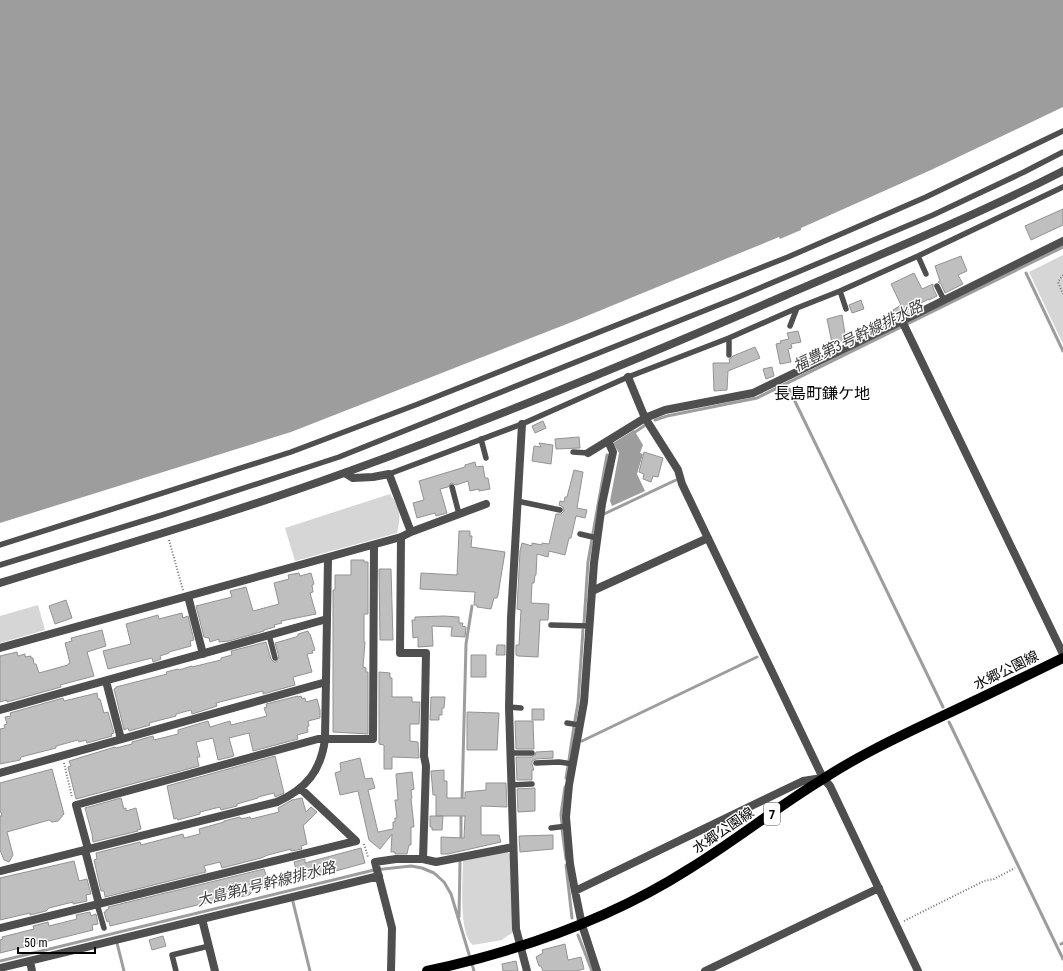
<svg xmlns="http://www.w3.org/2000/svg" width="1063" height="971" font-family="'Roboto Condensed','Noto Sans JP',sans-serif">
<rect width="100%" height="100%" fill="#fff"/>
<path fill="#d6d6d6" d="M1063,255v89l-34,-72z
M390,494c11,16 11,21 7,39l-102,28 -10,-33z
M38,605l7,25 -45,13v-27z
M507,851l4,5 2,77 -6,3 -5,4 -29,5c-15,-11 -10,-65 -10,-84z"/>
<path fill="#9d9d9d" d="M0,0h1063v107l-132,63 -130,58v2l-21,9 -1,-2 -202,83 -286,112 -291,91z
M634,430l9,15 -3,8 3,1 -6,20 8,17 -33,15 -2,-5 9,-48 -6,-10z"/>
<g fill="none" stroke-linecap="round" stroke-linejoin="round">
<path stroke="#9d9d9d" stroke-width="3" d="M1026,273l37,78
M789,389l154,318
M655,420l12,-4 90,-18 306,-151
M632,434l12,-8
M604,514l72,-34
M593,533l14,-78
M584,623l4,-61 4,-23
M575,720l3,-17 5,-73
M949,722l114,237
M582,741l175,-84
M569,760l5,-34
M566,778l2,-12
M462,801l4,-157 6,-38
M562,824l-1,-10 4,-27
M562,829l4,30
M461,841v-28
M566,865l6,53
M293,902l17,69
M459,917l1,-55
M578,935l14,36
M117,943l7,28
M1061,944l2,-1
M0,961l374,-91 37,-4 11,2 12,5 10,9 7,12 23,77"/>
</g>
<path fill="#bfbfbf" stroke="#939393" d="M1063,209v16l-32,15 -6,-14z
M961,256l6,15 -9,4 5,9 -18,9 -4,-9 -3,-2 2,-1 -5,-15z
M914,273l8,16 11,-5v4l4,8 -8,4v-1l-22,11 1,2 -12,6 -3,-8 8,-5 -10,-21z
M861,300l3,9 -12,4 -3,-8z
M842,315l4,25 -14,3 -5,-24z
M798,331l3,11 -10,2 1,4 -4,1 3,13 -11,2 -4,-20 5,-1 -1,-2 9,-2 -2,-6z
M755,347l5,11 -32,13 -1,19 -13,1 -1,-28h17l-1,-4 2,-1 2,-2z
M772,367l2,9 -8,3 -3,-10z
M543,421l3,7 -11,5 -3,-7z
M579,437l1,11 -24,1 -1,-10z
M539,443l14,2 -2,19 -19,-3 2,-15 7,1z
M644,452l19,6 -5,19 -5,-1 -2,6 -8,-3 1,-5 -5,-2z
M475,462l1,5 7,-1 2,12h3l2,11 -11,2v-2l-9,2 -2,-10 -12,4 -5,-2 -3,4 -8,2 7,24 -11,3 -1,-3 -18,5 -4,-15 11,-3 -5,-19 46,-14v-2z
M574,470l9,2 -6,36 10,2 -2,8 -9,-2 -5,22h-2l-4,17 -16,-4 -1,6 -11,-3 -1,21h-1l-1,8h-2l-1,20 18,1 -1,16h-8l-2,37 -20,-1 -2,-1v-10h3l2,-35 -4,-1 3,-58 2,-8 10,3v-3l10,2v-2l7,1 7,-30h5l3,-3 -1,-4 -4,-2 1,-4 4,1 1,-5h2z
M459,531h11v5h2l-1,11 34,5 -7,43 -1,3h-3l-3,11 -14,-2v-2h-3l1,-13 -55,-3 1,-16 36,2z
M351,560h13v2h4v52h-4v28h1l-2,25 3,1v4h2v62l-35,-2v-142h2v-15h16z
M379,569h12l2,71h-13z
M299,573l1,3 11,-3 3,11 -2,1 1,7 -3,1 6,21 -35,7 1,2 -8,2 1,2 -11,3v1l-35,10 -10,1v-3l-9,3 -1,-4 -5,-1 -8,-31 36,-9 -2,-6 16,-4 7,24 26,-7 -5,-21 15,-4 -1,-4z
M66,600l6,18 -17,6 -6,-18z
M182,613l1,5 5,-2 6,24 -4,1 1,5 -22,6v1l-9,3 1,3 -8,3 -1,-4 -44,11 -5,-18 28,-7 -5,-20 32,-9 1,4z
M444,616l15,1v6h4l-1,3 4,1 -1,10 -14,-1 1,-9 -20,-1 1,20 -15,1v-10l-5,1 -1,-18h3v-3z
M102,630l4,16 -19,6 7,24 -34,9 1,2 -54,15v-2l-7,2v-46l17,-4 1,4 7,-2v3l6,-1v2h2l1,6h2l3,9 29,-8v-1l2,-1 -5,-20 7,-2 -1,-3z
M308,631l1,3h1l5,16 -3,1 1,2 -6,1 5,18 -19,5 2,8 -32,9v-3l-47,12 1,3 -12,4 -13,4 -1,-4 -15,4v2l-27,7 1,2 -21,6 -1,-3 -4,2 -10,-41 2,-1v-1l51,-13 -1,-2 12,-3 1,1 13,-4v1l29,-7v-2l11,-3 -1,-4 35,-9 5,17 3,3h2l3,-5 -4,-14 21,-6 2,-1v-2z
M497,645h8v10h-9z
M471,655h15v22h-15z
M379,672l11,1v5h2v19h20v5h8l-1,22h-9v17l8,1 1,16 -27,-1v12h-8v-24l-5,-1z
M97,693l1,6h2l4,14 4,-1 6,21 -3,1 1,2 -25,7 -1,-3 -7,2 -1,-2 -22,6v2l-35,9 -1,3 -20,4v-35l5,-1 -1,-3 3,-1 -2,-7 6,-1 -1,-3 53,-15 1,3z
M298,696v1l3,-1 1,3 3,-1 1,4 11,-3 3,11v8l-12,3 1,5 -2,1 1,5 -11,3 1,4 -45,12 -4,-18 -20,5 5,18 -16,4 -5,-22 -17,4 4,15h-3l2,9 -123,33 -8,-32 3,-1 -2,-5 46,-14 1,1 16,-4v-2l21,-6 1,4 24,-6v-4l30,-9 2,6 20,-6 1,4 36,-9 -3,-8 3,-1 -1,-3z
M431,697h14l-1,11h-2v7h-3v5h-9z
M532,709h12v11h-12z
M467,712l32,1 -2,37h-30z
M515,721h18l1,28h-18z
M553,751v7l-17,1 -4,2v3l2,6h-2v10h-15l-1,-23h16l3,-2 1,-3z
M275,756l9,37 -9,4 -1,-4 -16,4v1l-21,6v2l-16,4 -1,-3 -20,5v2l-22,6 -1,-2 -3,1 -7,-33z
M360,758l5,21 7,-1 3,10 -7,2 10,42 15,-3v-7h2v-4h2l-2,-18h3l-2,-26 16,-2 2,17 -3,1 1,8h-1l3,29h-3v18h-2l-2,9h-12v-2h-4l1,-18 -12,15 -11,-9 -11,-49 -18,4 -5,-22 6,-2 -1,-8z
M52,769l12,45 -6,7 -6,1 -3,-2 -42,12 6,23 -4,7 -5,-2 -4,-10v-34h2l-2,-6v-27z
M444,770v11h3v17h18v-6l21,-2v-7h20l1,24 -26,-1v29h18l2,7 -53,12h-7v-17l23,1 1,-22h-29v-21h-3l-2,-24z
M535,788v23l-17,1 -1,-23z
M121,798l3,11 2,-1v3l10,-3 5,21 -4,1 1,1 -45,11 -1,-8 -7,-26z
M302,798l4,14 5,-5 6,5 -12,12 -2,1 4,19 -6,2 1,3 -11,2v-2l-23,6 -7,3 -39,10 -2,-6 -16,4 2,6 -101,25 -1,-6h-3l-7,-31 3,-1 -1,-6 44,-11 1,3 42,-11 1,4 16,-4 -1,-5 25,-7v-1l16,-4 1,2 9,-2 1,2 28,-7 -1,-4 14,-8z
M430,816h13l-1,14h-10v-3h-2z
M553,835v14l-33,3 -1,-16z
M361,848l4,15 -66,18 -5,-19 11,-3v4z
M74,861l5,20 8,-2 4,15 -5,1 1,6 -14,3v-2l-24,6 -3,3 -16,4v-2l-30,7v-42z
M264,869l6,17 -19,5v2l-2,2 -14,3v-2l-125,30 -1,-5 -2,1 -3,-10h2v-2l3,-1 -1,-2z
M90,912l1,4 5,-2 2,10 -6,1 1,5 -93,23v-13l3,-1 -1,-2 32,-8 -1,-3 15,-4 1,4 28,-7 -1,-4z
M163,936l3,10 -14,4 -3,-10z
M565,944l3,16 13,-3 3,12 -8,2h-33l-2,-5h-2l-3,-9 7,-4 -1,-3z
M516,961l2,10h-15l-1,-7z"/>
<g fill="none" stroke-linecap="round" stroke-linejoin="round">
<path stroke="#717171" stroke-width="2" stroke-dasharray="1 2" stroke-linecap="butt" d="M1063,275l-5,7 5,12
M169,540l14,50
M64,763l8,34
M364,844l4,13
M904,921l80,-40 10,-2 21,-11"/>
<path stroke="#4f4f4f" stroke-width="5.5" d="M918,256l8,18
M937,286l7,14
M840,291l6,18
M790,326l7,-18
M729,355v-17
M481,439l5,19
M573,452l15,1
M389,474l133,-50 106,-47 101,-39 68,-30 43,-17 78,-35 145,-69
M452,487l7,27
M517,501l43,9
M580,534l17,4
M0,545l291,-93 127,-48 370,-147 138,-60 137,-66
M0,565l162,-50 177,-58 397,-159 197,-83 91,-43 39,-20
M551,625l38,1
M269,635l6,23
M509,707l12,1
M567,723l13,2
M510,753h22
M536,763l23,-1 14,2
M511,785l21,-1
M551,828l16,-2
M97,904l7,24
M176,971l-4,-16 37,-9"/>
<path stroke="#4f4f4f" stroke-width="8" d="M902,321l161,333
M628,377l17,41 33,52 4,14 141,294 7,8 88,185
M522,424l-11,194 -2,89 7,222 11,42
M588,453l57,-35 20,-8 88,-17 149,-72 161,-80
M411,532l75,-28
M401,537l-1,116h26l-2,103 2,10 -3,93
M592,591l116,-53
M188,596l15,58
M0,648l401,-111 10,-5 -22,-58 -16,3 -20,1 -8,-5
M106,681l15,58
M0,710l327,-91
M0,773l326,-91
M88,849l-12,-44 242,-66h55l1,-194
M85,850l14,54
M0,871l277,-69c29,-13 44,-31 48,-63l3,-181
M575,891l228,-110 19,-3
M202,919l13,52
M0,928l356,-87 -56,-53
M30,961l2,10
M0,968l379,-92
M391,971l1,-43 -17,-66 21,-3h27l13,3 77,-15
M597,971l-15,-46 -7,-34 -5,-27 -4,-47 3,-32 15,-83 10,-139 8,-59 11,-52 -5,-11
M705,971l174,-83"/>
<path stroke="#4f4f4f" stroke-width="8" d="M0,583c115,-36 231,-69 344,-110 149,-54 297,-115 442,-178 93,-40 187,-78 277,-124"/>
<path stroke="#000" stroke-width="10" d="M427,971c92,-20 182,-51 262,-102 46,-28 88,-62 134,-90 35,-23 73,-41 111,-59 43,-20 86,-41 129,-62"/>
</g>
<g text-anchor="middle" stroke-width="3" stroke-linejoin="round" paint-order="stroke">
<rect fill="#fff" stroke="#4c4c4c" stroke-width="1" x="764" y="803" width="16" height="22" rx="3"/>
<g font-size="13" font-weight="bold" fill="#000">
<text x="772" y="819">7</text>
</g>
<g font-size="14" fill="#000" stroke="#fff">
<text transform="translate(1006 670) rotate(-26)" y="5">水郷公園線</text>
<text transform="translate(723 830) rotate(-34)" y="5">水郷公園線</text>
</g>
<g font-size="15" font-style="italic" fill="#3e3e3e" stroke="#fff">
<text transform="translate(858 336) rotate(-26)" y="5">福豊第3号幹線排水路</text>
<text transform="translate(266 884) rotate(-14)" y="5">大島第4号幹線排水路</text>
</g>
<g font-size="16" fill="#000" stroke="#fff">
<text x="822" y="399">長島町鎌ケ地</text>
</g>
</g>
<path d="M18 947v6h77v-6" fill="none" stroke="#000000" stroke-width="2"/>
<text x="24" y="947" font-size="12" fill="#000000" stroke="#ffffff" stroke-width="3" paint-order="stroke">50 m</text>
</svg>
